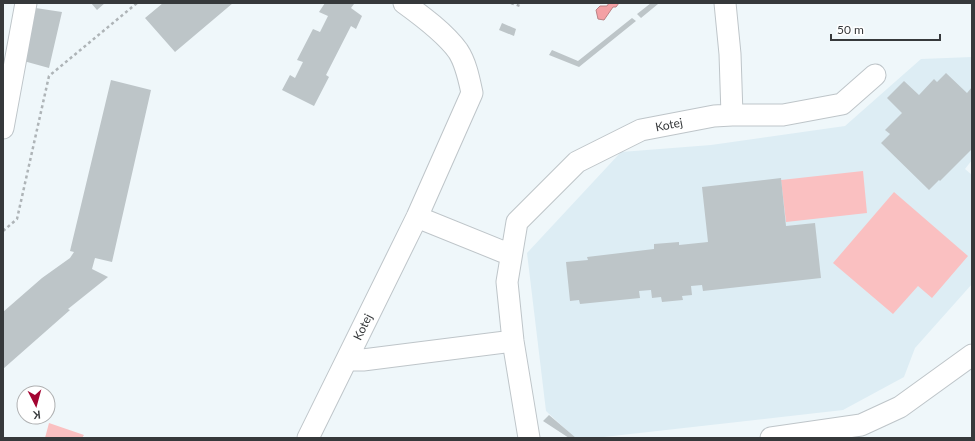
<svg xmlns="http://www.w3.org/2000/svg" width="975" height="441" font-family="Lato,sans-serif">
<rect width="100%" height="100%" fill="#eff7fa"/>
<path fill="#ddedf4" d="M972,57v103l-7,9 7,6v109l-57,64 -11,29 -61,33 -248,28h-20l-29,-27 -19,-158 94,-101 90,-7 134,-19 76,-67z"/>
<path fill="#fac0c1" d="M863,171l4,42 -81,9 -5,-42z
M894,192l74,64 -36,42 -14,-12 -25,28 -60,-51z
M49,423l35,12 -2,3h-37z"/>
<path fill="#f4a0a4" stroke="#bb8184" d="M609,3h10l-3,4h-3l-9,13 -6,-1 -2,-9 4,-4h7z"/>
<path fill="#bdc5c8" d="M91,3h14l-8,7z
M163,3h70l-58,49 -30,-34z
M325,3h28l1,1 -3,4 11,8 -6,13 -5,-3 -25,49 3,2 -15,29 -32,-16 8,-15 5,3 8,-16 -6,-2 16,-31 7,3 8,-16 -9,-4z
M651,3l7,1 -17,14 -4,-4z
M29,7l33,5 -13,56 -29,-8z
M632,18l4,3 -57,46 -30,-12 3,-5 26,11z
M502,23l14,6 -2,7 -15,-6z
M946,73l21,20 5,-6v62l-32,32 -1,-1 -10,10 -48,-47 9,-9 -5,-4 17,-17 -15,-15 17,-17 15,14 15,-16 3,3z
M111,80l40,10 -39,172 -17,-4 -3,11 16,8 -40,32 2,1 -67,59v-57l39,-34 28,-20 4,-6 -4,-1z
M781,178l5,48 29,-3 6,55 -118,13 -1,-6 -11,1 1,9 -10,1 1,4 -21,2 -1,-5 -9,1 -1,-8 -12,1 1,7 -60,6 -1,-4 -9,1 -4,-39 22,-2 -1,-3 67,-8v-5l25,-2v3l29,-3 -6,-55z
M549,415l27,23h-7l-26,-17z"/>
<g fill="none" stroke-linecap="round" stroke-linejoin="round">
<g stroke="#bec5c9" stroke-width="23">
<path id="minor" d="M725,3l5,51 2,61
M3,128l23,-125
M417,217l94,38
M347,360h16l150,-19
M308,438l109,-221 55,-124c-3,-14 -6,-30 -14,-42 -13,-18 -36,-35 -54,-48
M529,438l-16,-97 -6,-59 10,-60 60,-60 64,-32 73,-14 18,-1h51l59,-11 33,-29
M771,438l90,-13 39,-18 72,-52"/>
</g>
<path stroke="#aeb4b7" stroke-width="2.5" stroke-dasharray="3 3" stroke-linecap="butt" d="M511,3l9,3
M3,231l14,-12 32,-143 88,-73"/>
<use href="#minor" stroke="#fff" stroke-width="21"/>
</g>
<g text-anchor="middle" stroke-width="3.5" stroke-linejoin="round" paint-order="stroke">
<g font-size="12" fill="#36393b" stroke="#fff">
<text transform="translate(669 125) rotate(-11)" y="4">Kotej</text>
<text transform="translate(363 327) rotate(-64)" y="4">Kotej</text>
</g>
</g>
<rect width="975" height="441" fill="none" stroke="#36393b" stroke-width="8"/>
<g transform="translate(36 405) rotate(174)"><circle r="19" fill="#ffffff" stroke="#afb0b1"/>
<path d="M0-3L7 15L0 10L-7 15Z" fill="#a30431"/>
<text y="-6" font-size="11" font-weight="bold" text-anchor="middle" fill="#36393b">K</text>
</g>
<path d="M831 34v6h109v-6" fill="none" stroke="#36393b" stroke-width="2"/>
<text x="837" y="34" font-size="12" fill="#36393b" stroke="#ffffff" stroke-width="3" paint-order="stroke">50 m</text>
</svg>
